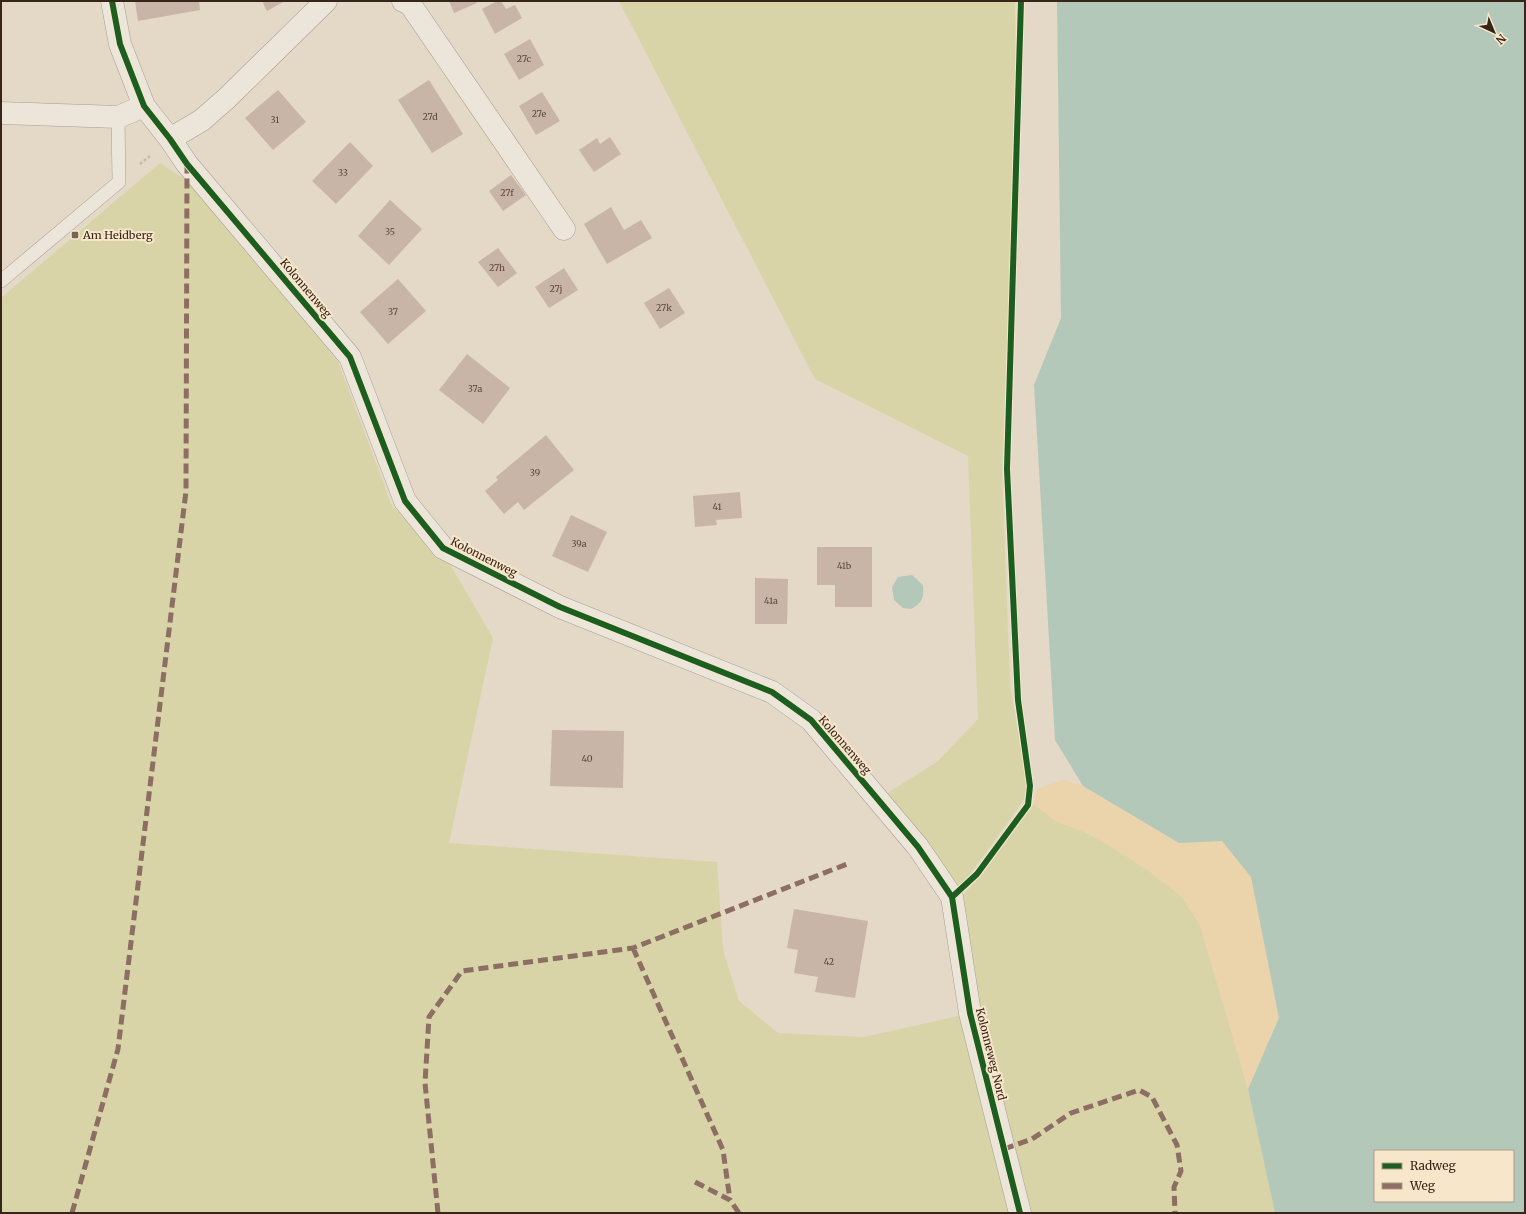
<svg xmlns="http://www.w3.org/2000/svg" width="1526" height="1214" font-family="Merriweather,serif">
<rect width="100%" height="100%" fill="#e4d8c7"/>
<path fill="#d8d4a8" d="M619,1h396l1,112 -14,358 8,214 17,101 -3,13 -8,12 -48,66 -14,12 -68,-95 51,-32 41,-43 -10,-263 -153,-77z
M160,163l33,22 145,177 54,144 56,55 45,77 -44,205 268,19 6,88 16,51 39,32 86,4 99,-22 49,198h-1011v-915z
M1034,804l22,17 30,12 23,12 40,26 32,25 19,29 48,164 27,124h-250l-49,-200 -16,-115 20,-21z"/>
<path fill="#ebd3ab" d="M1064,780l19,6 96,57 43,-3 29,37 28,141 -31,71 -48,-164 -19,-29 -32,-25 -40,-26 -23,-12 -30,-12 -22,-17 3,-15z"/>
<path fill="#b4c8ba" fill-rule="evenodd" d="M1057,1h468v1212h-250l-27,-124 31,-71 -28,-141 -29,-36 -43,2 -96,-57 -28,-46 -21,-355 27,-67zM1375,1151h138v50h-138z
M912,575l11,10c1,13 0,17 -12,24l-8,-1 -9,-8 -2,-13 6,-10z"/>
<path fill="#c8b5a7" d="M135,1h64l1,9 -62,11z
M262,1h23l-18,10z
M449,1h26l2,2 -23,10z
M497,1h4l5,8 9,-4 7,13 -27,16 -13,-25z
M530,39l14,26 -25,15 -15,-26z
M429,80l34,54 -31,19 -34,-53z
M278,90l28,32 -33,28 -28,-32z
M542,92l18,29 -24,14 -17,-29z
M610,137l11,17 -27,18 -15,-22 18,-12 3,6z
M350,142l23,24 -37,38 -24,-23z
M511,175l15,20 -23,16 -14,-20z
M390,200l32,29 -33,36 -31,-29z
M611,207l13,23 17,-10 11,18 -45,26 -23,-40z
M498,248l19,25 -19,14 -20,-25z
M564,268l14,22 -29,18 -14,-21z
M398,279l28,32 -38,33 -28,-32z
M669,288l16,25 -25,16 -16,-26z
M467,354l43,34 -27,36 -44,-34z
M546,435l28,35 -50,40 -6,-8 -14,12 -19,-23 13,-11 -2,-3z
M740,492l2,26 -26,2 1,5 -22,2 -2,-31z
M571,515l36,17 -19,40 -36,-16z
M817,547h55v60h-37v-22h-18z
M755,578l33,1 -1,45h-32z
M552,730l72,1 -1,57 -73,-2z
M794,909l74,12 -13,77 -40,-6 3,-15 -24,-4 4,-23 -11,-2z"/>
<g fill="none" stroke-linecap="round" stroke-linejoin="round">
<g stroke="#a89d91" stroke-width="14">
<path id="lane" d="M1,281l118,-99 -1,-65"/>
</g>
<g stroke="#a89d91" stroke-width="23">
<path id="street" d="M112,1l8,43 24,62 26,33 17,25 163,193 55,144 38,47 117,59 212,85 39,28 107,127 34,50 18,116 50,200
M403,1l7,3 154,225
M1,113l117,4 26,-11
M170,139l32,-19 25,-22 99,-97"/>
</g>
<path stroke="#c4bbb1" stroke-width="2.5" stroke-dasharray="3 2" stroke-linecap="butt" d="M140,164l10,-8"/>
<use href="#lane" stroke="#ece5da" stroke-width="13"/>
<use href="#street" stroke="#ece5da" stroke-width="22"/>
<path stroke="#8d6e63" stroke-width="5" stroke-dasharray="10 5" stroke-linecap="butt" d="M633,948l90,202 7,50
M1004,1149l28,-10 39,-26 68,-23 13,7 25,48 4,26 -7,16 1,26
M695,1182l35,18 9,13
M72,1213l46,-164 68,-558 1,-327
M438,1213l-13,-130 4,-66 33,-46 171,-23 214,-84"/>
<g stroke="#f8e6ca" stroke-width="8">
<path id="cycleway" d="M112,1l8,43 24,62 26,33 17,25 163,193 55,144 38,47 117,59 212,85 39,28 107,127 34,50 18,116 50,200
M952,897l25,-23 51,-69 2,-19 -12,-86 -11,-231 14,-468"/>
</g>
<use href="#cycleway" stroke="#1b5e20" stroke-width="6"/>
</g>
<rect fill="#746457" stroke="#f8e6ca" stroke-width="1.5" x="71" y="231" width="8" height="8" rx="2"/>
<g text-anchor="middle" stroke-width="4" stroke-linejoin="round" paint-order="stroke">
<g font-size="9" fill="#5b493d">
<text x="524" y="62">27c</text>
<text x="539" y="117">27e</text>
<text x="430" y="120">27d</text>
<text x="275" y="123">31</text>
<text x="343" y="176">33</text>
<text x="507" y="196">27f</text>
<text x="390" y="235">35</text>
<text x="497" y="271">27h</text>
<text x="556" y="292">27j</text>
<text x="664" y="311">27k</text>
<text x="393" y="315">37</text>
<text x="475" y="392">37a</text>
<text x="535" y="476">39</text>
<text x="717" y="510">41</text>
<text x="579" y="547">39a</text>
<text x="844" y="569">41b</text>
<text x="771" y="604">41a</text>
<text x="587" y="762">40</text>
<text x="829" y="965">42</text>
</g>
<g font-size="11" fill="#37251a" stroke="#f8e6ca" text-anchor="start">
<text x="83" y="239">Am Heidberg</text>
</g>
<g font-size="11" fill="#37251a" stroke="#f8e6ca">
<text transform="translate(306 288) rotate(50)" y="4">Kolonnenweg</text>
<text transform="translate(484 557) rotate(27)" y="4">Kolonnenweg</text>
<text transform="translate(845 745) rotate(49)" y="4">Kolonnenweg</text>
<text transform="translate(991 1054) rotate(76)" y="4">Kolonneweg Nord</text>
</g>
</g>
<rect width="1526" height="1214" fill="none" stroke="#37251a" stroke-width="4"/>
<rect x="1374" y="1150" width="140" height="52" fill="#f8e6ca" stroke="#ab9984"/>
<rect x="1382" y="1163" width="20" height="6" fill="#1b5e20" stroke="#ab9984"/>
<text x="1410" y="1170" font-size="12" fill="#37251a">Radweg</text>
<rect x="1382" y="1183" width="20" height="6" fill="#8d6e63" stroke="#ab9984"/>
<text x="1410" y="1190" font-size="12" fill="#37251a">Weg</text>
<g transform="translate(1494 32) rotate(136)" stroke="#f8e6ca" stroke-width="3" paint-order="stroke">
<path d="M0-3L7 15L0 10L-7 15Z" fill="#37251a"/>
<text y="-6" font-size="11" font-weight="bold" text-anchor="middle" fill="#37251a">N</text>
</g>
</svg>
